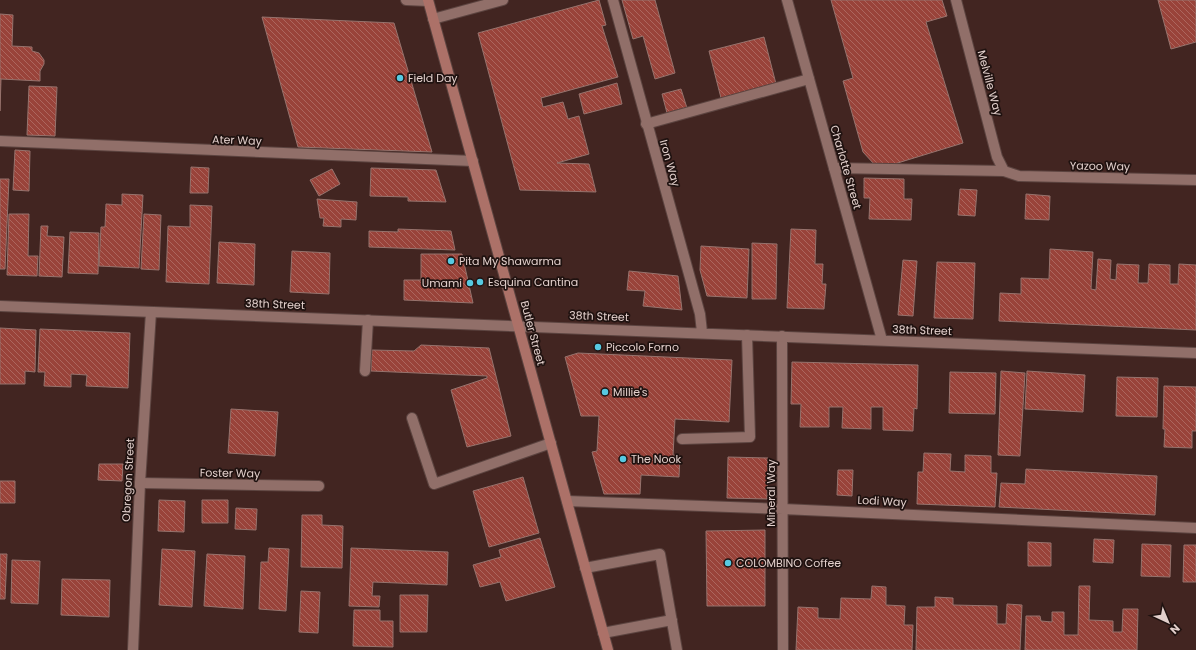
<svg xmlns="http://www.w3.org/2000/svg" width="1196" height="650" font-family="Poppins,sans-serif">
<defs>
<pattern id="building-back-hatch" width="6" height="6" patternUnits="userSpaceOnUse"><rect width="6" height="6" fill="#99433a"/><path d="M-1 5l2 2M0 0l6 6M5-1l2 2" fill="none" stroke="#ac665e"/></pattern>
</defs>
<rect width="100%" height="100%" fill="#422521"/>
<path fill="url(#building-back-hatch)" stroke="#96736d" d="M599,0l7,25 -4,1 16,51 -77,21 2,9 20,-5 5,17 11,-3 10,38 -32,9 32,1 7,28 -76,-2 -42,-157z
M622,0h33l20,73 -20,6 -12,-43 -10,3z
M831,0h111l5,16 -21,6 37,121 -72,22 -17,-1 -11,-12 -20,-71 10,-3z
M1158,0h38v42l-25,7z
M0,14l13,1 -1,31 20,1v4l7,2 5,7v4l-4,7v10l-39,-2 -1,32z
M262,17l132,6 38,129 -134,-5z
M764,37l12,47 -55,14 -12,-47z
M617,83l5,21 -38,10 -5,-20z
M29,86l28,1 -2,49 -28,-1z
M681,89l6,19 -20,5 -5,-19z
M15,150l15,1 -1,40 -16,-1z
M191,167l18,1 -1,25h-18z
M371,168l65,2 10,32 -38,-1v-4l-38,-1z
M332,169l8,15 -21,12 -9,-16z
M864,178l40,1v20h8l-1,21 -42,-1 1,-21h-6z
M0,179h9l-4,90h-5z
M960,189l17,1 -2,26 -17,-1z
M122,194l21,1 -4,73 -40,-2 2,-39h4l1,-23 16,1z
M1026,194l24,2 -1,24 -24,-1z
M317,199l40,3 -1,18 -15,-1v8l-18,-1 1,-8h-4z
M190,205l22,1 -3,78 -43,-2 2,-56 22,1z
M9,214h20l-1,42h10l-1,20 -30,-1z
M144,214l17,1 -2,55 -18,-1z
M41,226h7l-1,10 17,1 -2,40 -23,-1z
M398,229l53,2 4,19 -86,-3v-16l29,1z
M791,229l25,1 -1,34h8l-1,20h4l-2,25 -37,-1z
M70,232l29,1 -1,41 -30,-1z
M219,242l36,2 -1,41 -37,-2z
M752,243l25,1 -1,55h-24z
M701,246l48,3 -2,49 -40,-2 -7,-26z
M1050,249l43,3 -2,37 5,1 2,-31 13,1 -1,19 6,1 1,-16 22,1 -1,18h10l1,-19 21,1v19h8l1,-20 17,1v65l-197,-9 1,-28 21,1v-16l28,1z
M292,251l38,2 -1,41 -39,-2z
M421,254h41l11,49 -69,-3v-20h17z
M903,260l14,1 -4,55 -15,-1z
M937,262l38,1 -2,56 -39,-1z
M629,271l49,5 4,34 -39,-4 2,-15 -18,-1z
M0,328l36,2 -1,42 -10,-1v13h-25z
M40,329l90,4 -2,55 -42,-2 1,-11 -16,-1v13l-27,-1 1,-14h-7z
M421,345l68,3 22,88 -44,11 -16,-57 36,-12v-2l-116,-5 1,-21 42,1z
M578,353l154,7 -3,62 -54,-3 -2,36 7,1 -1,21 -38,-2 -1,19h-36l-12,-42 5,-1 2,-35h-18l-16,-59z
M792,362l126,3 -1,44 -3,-1 -1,23 -30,-1v-23h-12v22l-29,-1 1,-21h-14v20h-29l1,-23h-10z
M1001,371l24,2 -5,83 -22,-1z
M1027,371l58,4 -2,37 -58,-3z
M950,372l46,1 -1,41 -46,-1z
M1117,377l41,1 -1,39 -41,-1z
M1164,386l32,1v44h-4v17l-28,-1 1,-18h-2z
M231,409l47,3 -3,44 -47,-3z
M924,453l27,1 -1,17 15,1v-17l26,1v17h6l-2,34 -78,-3 1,-32h5z
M728,457l40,1 -1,41 -40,-1z
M99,464h24l-1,17 -24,-1z
M1026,469l131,7 -2,39 -156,-8 2,-24 24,1z
M838,470h15l-1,26 -15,-1z
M523,477l16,56 -50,14 -16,-56z
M0,481h15v22h-15z
M159,500l26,1 -1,31 -26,-1z
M202,500h26v23h-26z
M236,508l21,1 -1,21 -21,-1z
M302,515h20v10l21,1 -1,42 -41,-1z
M765,530v76h-58l-1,-75z
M540,538l15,49 -49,14 -6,-19 -20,5 -7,-22 28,-8 -2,-7z
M1094,539l20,1 -1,23 -20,-1z
M1028,542l23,1v23h-23z
M1142,544l29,1 -1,32 -29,-1z
M1184,545h12v37h-13z
M269,548l20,1 -3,62 -27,-2 2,-47h7z
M351,548l97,4 -1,33 -74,-3 -1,14h8l-1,11 -30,-1z
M162,549l33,2 -3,56 -33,-2z
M0,554h7l-2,45h-5z
M207,554l38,2 -2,53 -39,-3z
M12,560l28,1 -2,43 -27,-1z
M62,579l48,1 -1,37 -48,-2z
M872,586l14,1v18l19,1 -1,19h9l-1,25h-116l2,-43 20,1v10l22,1 1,-21 30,1z
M1079,586h11l-1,34 24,1v11h9l1,-23h15l-1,41h-112l1,-34h14l1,5 11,1v-10h12v23h14z
M301,591l19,1 -2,41 -19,-1z
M400,595h28l-1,37h-27z
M935,597l18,1v7l44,1v18h9l1,-20 15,1 -2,45h-104l1,-43h18z
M354,610h26v11h13v26l-40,-1z"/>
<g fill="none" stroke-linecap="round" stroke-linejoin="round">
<g stroke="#5c4440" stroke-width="12">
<path id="service" d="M956,0l41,157 7,14
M646,124l163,-45
M0,141l473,20
M834,168l170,3 15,5 177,4
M782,336l1,314
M365,371l3,-51
M412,418l22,66 117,-41
M682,439l68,-2 -3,-102
M140,483l179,3
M567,501l216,8 413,19
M585,568l75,-14 17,96
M603,633l69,-13"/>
</g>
<g stroke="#5c4440" stroke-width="12">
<path id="minor" d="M406,0l22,1
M613,0l87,314 2,18
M787,0l95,340
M433,19l70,-19
M0,306l1196,47
M133,650l7,-167 11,-171"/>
</g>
<g stroke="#5c4440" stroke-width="12">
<path id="secondary" d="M428,0l180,650"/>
</g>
<use href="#service" stroke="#916f69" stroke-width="10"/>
<use href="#minor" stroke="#916f69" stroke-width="10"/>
<use href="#secondary" stroke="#ac7168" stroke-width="10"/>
</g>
<g fill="#57c9e1" stroke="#1f1210" stroke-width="1.5">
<circle cx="400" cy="78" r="4"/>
<circle cx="451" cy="261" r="4"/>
<circle cx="480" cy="282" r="4"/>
<circle cx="470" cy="283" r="4"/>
<circle cx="598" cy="347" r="4"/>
<circle cx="605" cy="392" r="4"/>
<circle cx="623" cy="459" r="4"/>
<circle cx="728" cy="563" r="4"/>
</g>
<g text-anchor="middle" stroke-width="3.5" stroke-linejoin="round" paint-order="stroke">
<g font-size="11" fill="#e3d0cc" stroke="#1f1210" text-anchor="start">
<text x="408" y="82">Field Day</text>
<text x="459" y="265">Pita My Shawarma</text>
<text x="488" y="286">Esquina Cantina</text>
<text x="462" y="287" text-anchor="end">Umami</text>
<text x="606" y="351">Piccolo Forno</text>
<text x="613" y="396">Millie's</text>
<text x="631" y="463">The Nook</text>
<text x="736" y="567">COLOMBINO Coffee</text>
</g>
<g font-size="11" fill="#e3d0cc" stroke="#1f1210">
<text transform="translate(990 83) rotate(75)" y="4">Melville Way</text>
<text transform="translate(237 140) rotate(2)" y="4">Ater Way</text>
<text transform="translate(670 163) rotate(74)" y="4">Iron Way</text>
<text transform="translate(1100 166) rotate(1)" y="4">Yazoo Way</text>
<text transform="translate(846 167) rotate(74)" y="4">Charlotte Street</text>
<text transform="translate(275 304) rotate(2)" y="4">38th Street</text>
<text transform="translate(599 316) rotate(2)" y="4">38th Street</text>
<text transform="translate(922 330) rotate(2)" y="4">38th Street</text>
<text transform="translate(533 333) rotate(75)" y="4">Butler Street</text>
<text transform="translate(230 473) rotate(1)" y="4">Foster Way</text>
<text transform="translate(128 480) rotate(-87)" y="4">Obregon Street</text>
<text transform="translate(771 493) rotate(-90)" y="4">Mineral Way</text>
<text transform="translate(882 501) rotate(3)" y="4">Lodi Way</text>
</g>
</g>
<g transform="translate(1168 622) rotate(136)" stroke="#1f1210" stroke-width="3" paint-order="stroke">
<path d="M0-3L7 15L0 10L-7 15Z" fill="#e3d0cc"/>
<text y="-6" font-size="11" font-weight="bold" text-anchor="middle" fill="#e3d0cc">N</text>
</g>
</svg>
